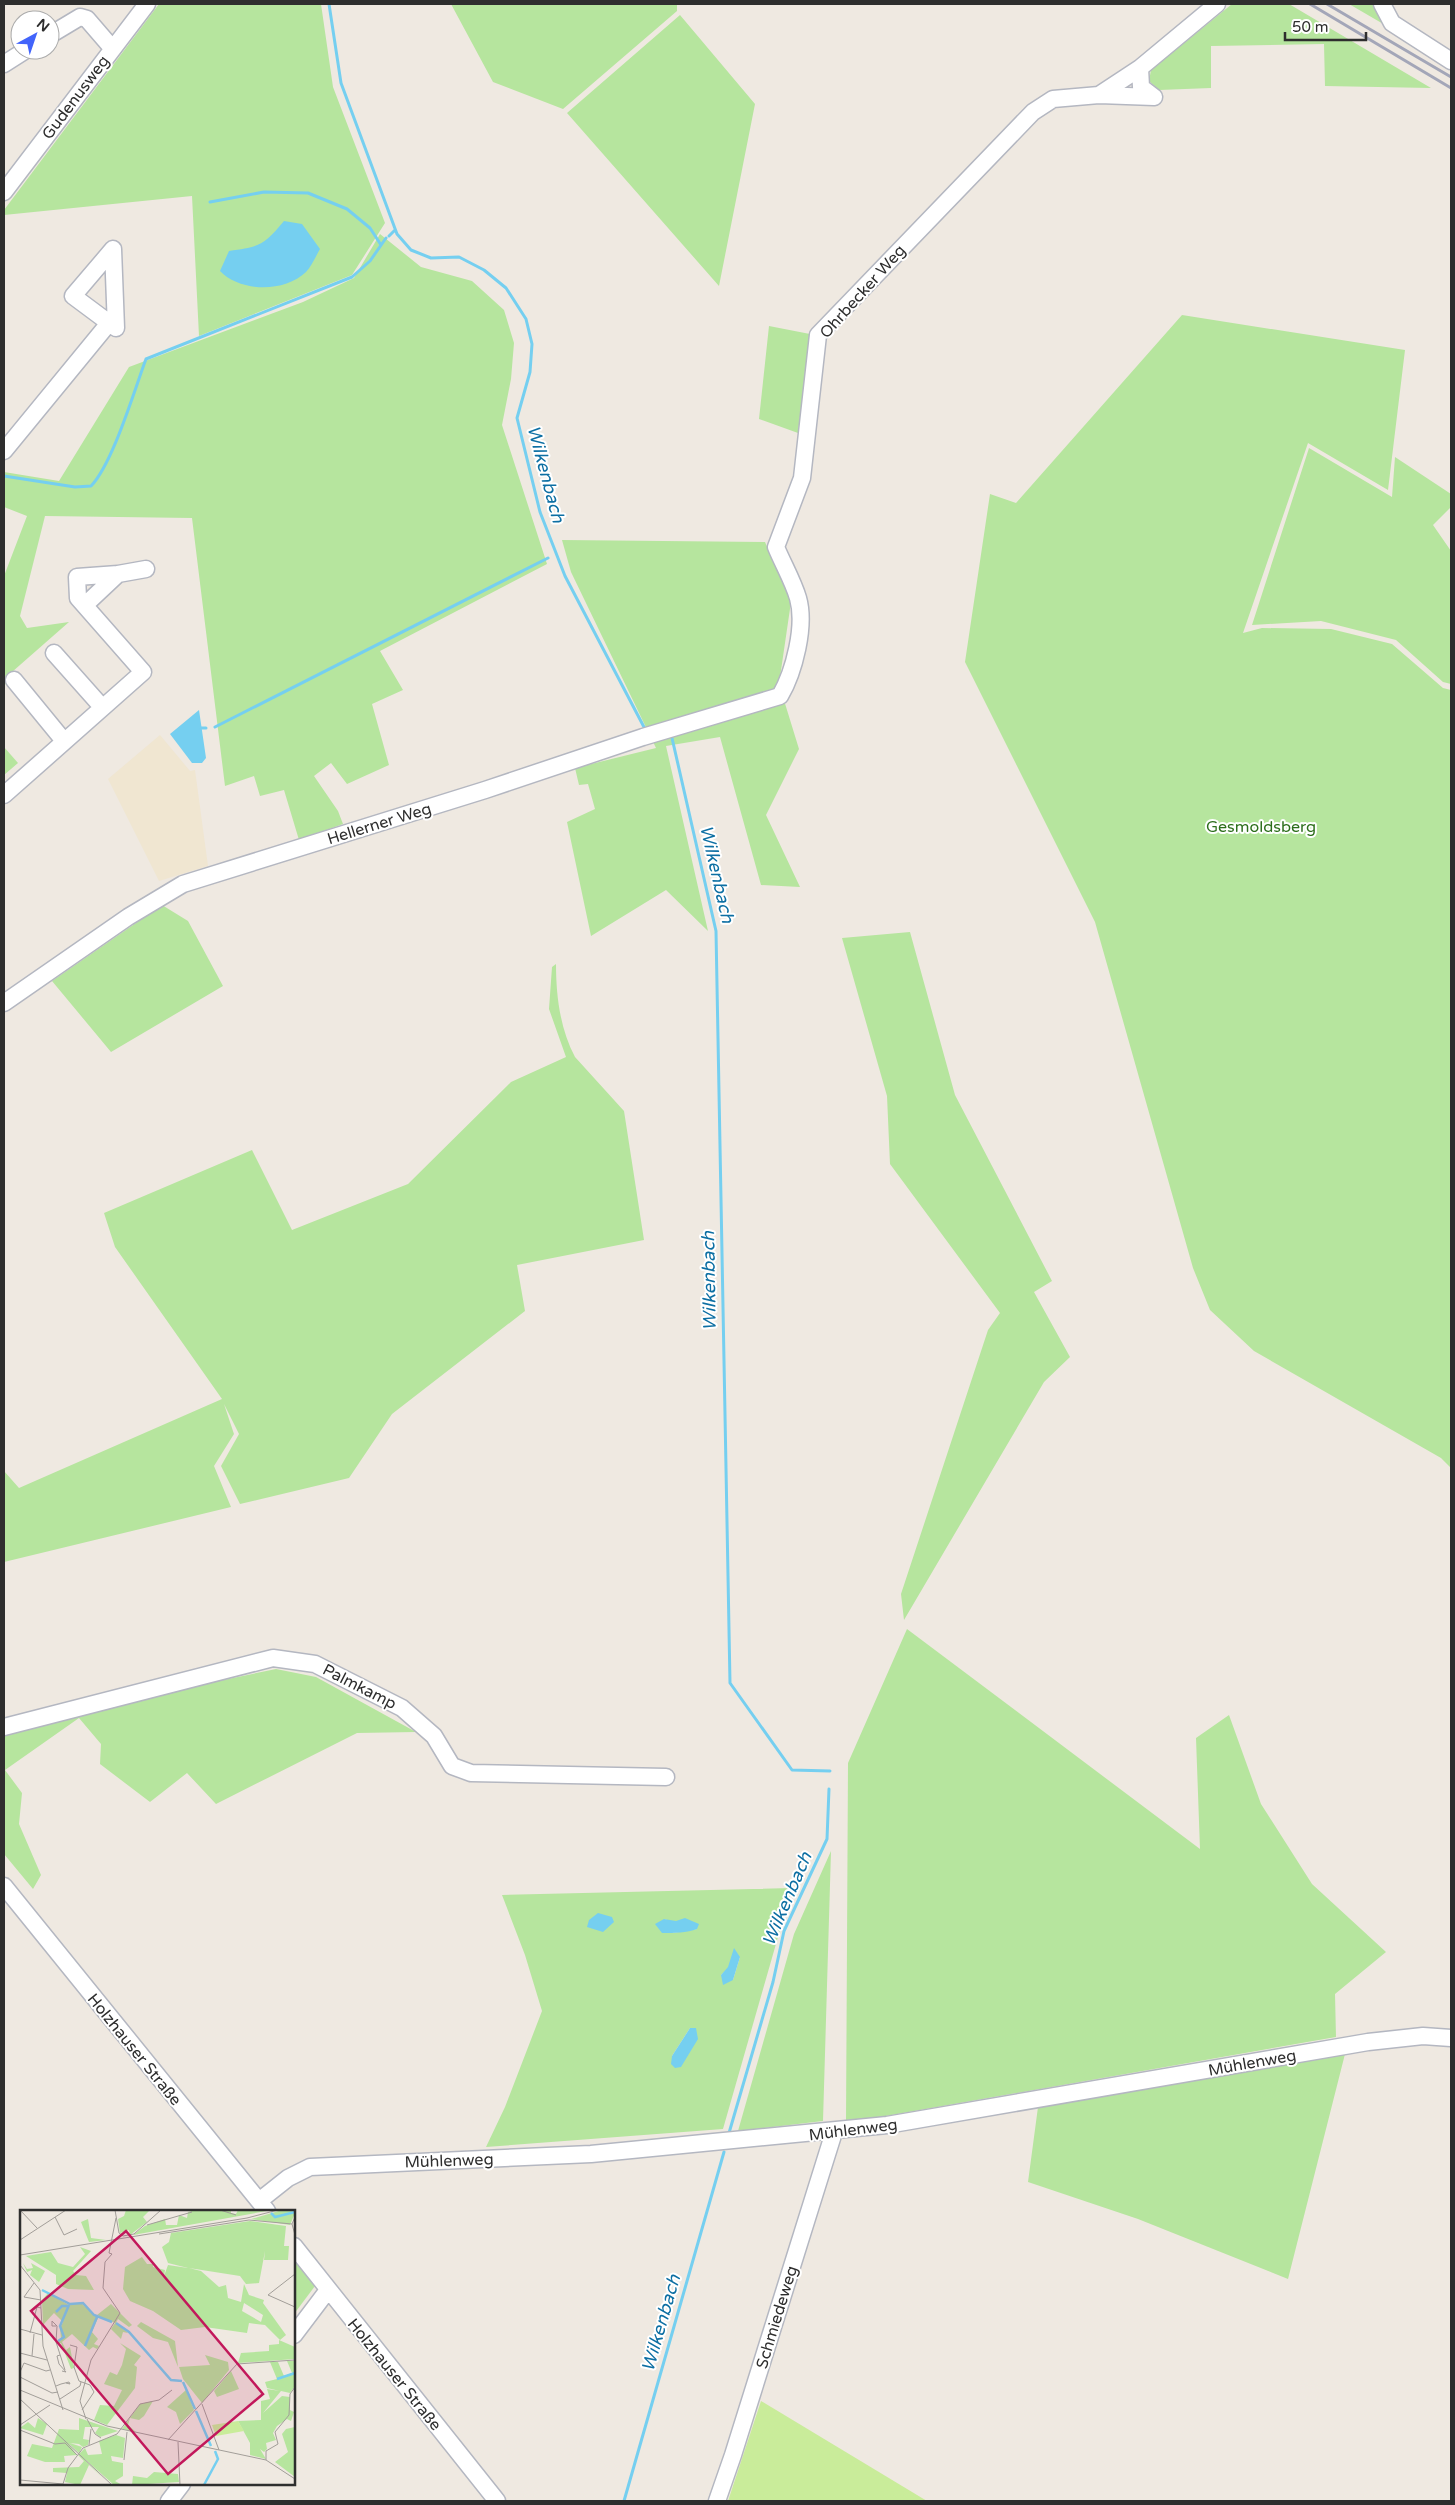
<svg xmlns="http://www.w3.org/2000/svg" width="1455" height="2505" font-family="'Varela Round',sans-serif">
<rect width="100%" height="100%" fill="#efe9e1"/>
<path fill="#f0e6d1" d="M160,735l30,36 5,-1 13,96 -49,15 -51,-102z"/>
<path fill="#b6e59e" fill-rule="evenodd" d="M159,4h162l12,83 52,136 -33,52 -153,61 -7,-140 -188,19v-5z
M451,4h226v7l-114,98 -70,-27z
M1232,4h57l142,84 -106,-2 -1,-42 -113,2v42l-52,2 -10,-9 2,-11z
M1349,4h27l9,21z
M680,15l75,89 -36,182 -152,-173z
M380,234l41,33 51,14 32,29 10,33 -3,36 -9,46 45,139 -167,87 23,39 -31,14 17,61 -42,19 -16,-21 -17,13 24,35 5,13 -44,16 -15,-50 -24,6 -6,-20 -29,10 -33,-268 -147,-2 -25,100 7,12 42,-6 -57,50 -8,15v-111l23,-60 -23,-9v-35l55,9 70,-114 174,-65 51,-24z
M1182,315l223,35 -17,140 -80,-47 -65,190 19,-5 69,1 61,15 51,44 8,2v778l-10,-10 -187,-107 -44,-41 -17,-42 -98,-346 -130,-260 25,-168 26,9z
M769,326l41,8 -12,99 -39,-14z
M1309,448l83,49 3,-40 56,37v13l-18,18 18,26v133l-8,-2 -47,-42 -75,-19 -69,4z
M562,540l203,2 26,60 -12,82 20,65 -33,66 34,72 -39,-2 -41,-148 -54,9 42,185 -42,-41 -75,46 -24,-114 28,-13 -7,-25 -9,1 -4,-17 81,-20 -85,-176z
M4,747l14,16 -14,12z
M162,905l26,16 35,65 -112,66 -59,-71z
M910,932l45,163 97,186 -18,11 36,65 -26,25 -140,238 -3,-26 87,-264 12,-17 -110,-149 -3,-68 -45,-158z
M556,964c0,31 4,65 19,93l49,54 20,129 -127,25 8,46 -133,103 -43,64 -109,26 -19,-38 18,-32 -15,-30 10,30 -20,32 17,41 -227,55v-91l15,17 203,-89 -107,-152 -11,-34 148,-63 40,80 116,-46 103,-102 55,-25 -17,-48 3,-42z
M907,1629l293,220 -4,-111 33,-23 32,89 51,80 74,68 -51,42 1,43 -490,86 2,-360z
M276,1669l40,8 100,55 -59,1 -141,71 -29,-31 -37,29 -50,-38 1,-20 -22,-26 -74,52 17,23 -3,31 22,51 -8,14 -29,-35v-123l128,-32z
M831,1851l-8,270 -85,10 56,-197z
M792,1888l-69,241 -237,18 19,-40 37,-96 -17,-56 -23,-60zM664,1919l33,10 -24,4zM740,1957l-7,23 -12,-5zM690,2028l-3,27 -6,11 -9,-10z
M1345,2054l-57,225 -150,-60 -110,-37 10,-75z
M294,2258l21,28 -21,28z"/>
<path fill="#c9ec9a" d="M761,2401l166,100h-199z"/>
<path fill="#75cff0" d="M284,221l18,3 18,25c-4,7 -9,18 -14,23 -22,21 -66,20 -86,-1l9,-20c31,-4 35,-6 55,-30z
M199,710l7,48 -4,5h-10l-22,-29z
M598,1913l14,4 2,5 -11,10 -16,-5 2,-7z
M685,1918l14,6 -2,5c-10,4 -23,4 -35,4l-7,-9 9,-5 12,2z
M734,1948l6,9 -7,23 -10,5 -2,-10 7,-8z
M690,2028h6l2,11 -17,28 -6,1 -4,-4 1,-8z"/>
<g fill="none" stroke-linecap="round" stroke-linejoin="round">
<path stroke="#75cff0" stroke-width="3" d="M329,4l12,79 56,151 14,16 20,8 28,-1 25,13 22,18 20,31 6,25 -2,28 -13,46 23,94 25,64 80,153 3,-1
M210,202l54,-10 44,1 39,16 23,19 11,17
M389,236l6,-6
M4,476l71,11 16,-1c22,-23 43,-95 55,-127l206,-82 18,-16 16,-23
M215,727l333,-169
M201,728h5
M672,738l44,193 14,752 62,87 38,1
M729,2133l44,-151 11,-51 43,-92 2,-50
M624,2501l100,-349"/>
<g stroke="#b4b7c1" stroke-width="19">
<path id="minor" d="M1382,4l10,19 59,38
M50,35l30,-18 7,2 25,29
M4,64l22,-14
M1099,95l41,-27
M1154,97l-13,-10 -1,-19 77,-64
M4,192l143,-188
M113,249l3,79 -43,-32z
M4,451l105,-128
M85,605l33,-31 28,-5
M54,653l48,54
M14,680l50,61
M4,795l139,-123 -65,-74 -1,-21 41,-3
M4,1003l124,-86 55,-33 302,-94 158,-53 137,-41c14,-24 26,-70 18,-98 -5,-17 -15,-34 -22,-51l26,-69 16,-143 215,-223 20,-13 46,-4 55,2
M4,1727l269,-69 42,6 87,44 32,28 18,30 19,7 195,4
M4,1886l263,325
M259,2201l29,-23 22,-11 281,-13 296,-29 481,-83 55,-6 28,2
M294,2246l203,255
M294,2335l34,-45
M169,2501l13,-17
M717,2501l16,-46 101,-323"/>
</g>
<use href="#minor" stroke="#fff" stroke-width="16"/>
<path stroke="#a3a6b8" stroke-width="3" d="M1310,4l141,84
M1327,4l124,73"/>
</g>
<g text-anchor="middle" stroke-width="4" stroke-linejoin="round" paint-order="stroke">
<g font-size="16" fill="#2e2e2e" stroke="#fff">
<text transform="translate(75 97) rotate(-53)" y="6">Gudenusweg</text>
<text transform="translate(862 291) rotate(-48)" y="6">Ohrbecker Weg</text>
<text transform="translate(379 823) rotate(-17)" y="6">Hellerner Weg</text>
<text transform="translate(360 1686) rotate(27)" y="6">Palmkamp</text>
<text transform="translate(135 2049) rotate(51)" y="6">Holzhauser Straße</text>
<text transform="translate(1252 2062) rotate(-10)" y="6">Mühlenweg</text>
<text transform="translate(853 2129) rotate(-7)" y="6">Mühlenweg</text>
<text transform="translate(449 2160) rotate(-2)" y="6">Mühlenweg</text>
<text transform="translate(776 2317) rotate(-73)" y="6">Schmiedeweg</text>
<text transform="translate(395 2374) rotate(51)" y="6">Holzhauser Straße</text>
</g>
<g font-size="16" fill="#2c6e1b" stroke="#fff">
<text x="1261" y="832">Gesmoldsberg</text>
</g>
<g font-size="18" font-style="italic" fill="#0d6fa3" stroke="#fff">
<text transform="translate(546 474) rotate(75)" y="6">Wilkenbach</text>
<text transform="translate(717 874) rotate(77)" y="6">Wilkenbach</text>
<text transform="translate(709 1281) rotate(-91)" y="6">Wilkenbach</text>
<text transform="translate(787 1899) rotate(-67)" y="6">Wilkenbach</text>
<text transform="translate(661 2323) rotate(-74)" y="6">Wilkenbach</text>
</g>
</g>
<g transform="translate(20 2210)">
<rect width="275" height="275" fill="#efe9e1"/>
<path d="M106,0h24l-7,7 4,5 -17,13 -1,-5 -9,3 -2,-14 6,-3zM175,0h36v3l5,1 2,-4h34l-139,25 12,-9 20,-7 1,6h11l2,-10 8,3 1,-6zM262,0h13l-9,5 9,-2 -5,12 -39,-6zM68,9l3,19 15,2 -17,2 -8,-20zM230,11l36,5 -2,20h5l-1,14h-24l1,-9 -6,32 -13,1 -6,-8 -51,-8 12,3 18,16 7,-2 2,13 13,4 3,-18 5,11 15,5 -1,3 23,32 -6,5 -15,-15 -16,-2 -2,10 -42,-6 -24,3 -28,-19 -23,-10 -7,-12 2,-22 17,-10 5,7h6v3l12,3 -1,6 4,-11 20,3 -20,-5 -6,-16 7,-5 2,-9zM224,93l19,12 -2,7 -19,-11zM60,37l11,4 -18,20 3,4 10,1 8,14 -26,-1 -12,-5v-9l-30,-19 25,-4 7,11 15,4 12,-13zM3,53l4,6 6,-1 -2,-5 14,8 -6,11 -9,-7 2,-5 -5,2zM28,83l21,12 12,-2 17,15 -6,14 6,7 -4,5 5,2 -2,3 -4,-2 -4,3 -17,-16 -10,8 4,8 4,-3 4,21 -3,1 -10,-26 -4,1 4,-5 -1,-11 3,-6 -9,-9 -11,12 -1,-25zM91,94l21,21 -3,2 -11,-8 -2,4 12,10 -5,-1 -2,7 -10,-10 4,-6 -18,-8zM121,112l34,19 3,26 -10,-25 -15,-4 -16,-12zM259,130l16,7v12l-57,4 3,-10 28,-2v-6l10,-1zM100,133l21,13 -7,9 3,2 -2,21 -28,37 -13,-5 6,-15 14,1 8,-16 -18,-6 6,-12 7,3 5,-10 4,-16zM185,145l23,7 1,8 -27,33 -19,-24 -4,-12 31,-2zM267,151h8v25l-5,7 -9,-2 -18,22 19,-17 8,1v13l4,2 -3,9 -4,-2 -10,7 -4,7 3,7 -10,3 1,6 -3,3 -4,-3 6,10 -16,-4v-12l-12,-22 23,-1v-19l9,-2 -3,-10 13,2 -13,-3 -2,-6 12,-3 -7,-17h8l6,14 8,-3zM211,161l8,18 -22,8 -3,-6zM166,180l8,20 -14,14 -4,-12 -9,-5zM133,191l-9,15 -5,4 -9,-2 -2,7 8,7 -13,-3h-1l18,-25zM18,208l9,6 -4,11 -23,-7 8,-6 7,6zM59,208l39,13 -18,6 -5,-4 4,-6h-14l-2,12 6,1 -1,5 -5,2 -4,-3 -9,-1 12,4 -3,6 -11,-10 9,12 -13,1 1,6h-20l-18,-6 5,-12 20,4 7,-19 20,1zM275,217v50l-20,-15 13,-10 -6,-18 4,-5zM96,225l9,3 -2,20 -12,-2 1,5 11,2v13l-8,5 7,4h-8l-34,-30 24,24 -15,-14 -9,20 -15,-3 2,-9 -14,-1v-4l26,-1 5,-6 -6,-6 7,-7 3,7 14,-1 -3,-13zM134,262l24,2 1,8 -47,3 1,-9 14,2z" fill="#b6e59e" fill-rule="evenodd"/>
<path d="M218,211l6,10 -28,5 -4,-11z" fill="#c9ec9a"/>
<path fill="none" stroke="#75cff0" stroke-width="2.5" d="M251,3l4,4 20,-5M22,80l28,14 13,-1 11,12 18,7M36,102l6,-6h7M96,113l13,9 42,48 11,1M38,131l6,-4 -4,-11 9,-21M65,136l12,-29M257,169l18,-6M163,172l12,27M176,201l15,35M184,275l14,-26 -3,-8"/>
<path fill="none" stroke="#a29e99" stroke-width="1" d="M0,0l17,18M95,0l4,23 4,3 11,-2 27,-24M200,0l16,5M35,7l9,18 13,-6M275,7l-3,7 3,11M127,15l45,-13M139,24l90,-14 43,4M0,30l46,-30M0,45l227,-37 31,-8M0,55l20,25 3,56 20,64M275,64l-27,21 27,12M14,73l-10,14 17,3M36,116h-4v-5l5,5 -1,16 9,28M0,119l22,6M10,123l7,-26 4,1M50,135l7,2 -3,20 5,14 11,4 4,7 -12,18M0,143l27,7M40,145l-3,1 2,8 7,8 -4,-1M12,146l2,-22M0,162l4,-9 22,8 4,-1M0,167l32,16 6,-1M36,176l5,-2 8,-2 1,2 -4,-1M0,180l87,36 159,34 29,19M0,189l92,86M40,189l20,-13 1,-4M182,194l17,46M66,209l-6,-18 11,-41 29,-47 -17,-25 2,-26 7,-8 -3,-1 7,-35M67,209l8,15 6,4M0,215l30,-20M0,220l35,14 10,-1 12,12M148,230l69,-76 58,-4M158,232l2,43M69,235l2,-16M104,250l3,-28M246,250v-9l12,-7 -3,-12 14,-17 1,-21 5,-7M0,270l43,4 5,-16 15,-20 34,-14 23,-30 19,-4 13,-10"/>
<path fill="#c2185b" fill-opacity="0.15" stroke="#c2185b" stroke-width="2.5" d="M106,21l137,163 -95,80 -137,-163z"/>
<rect width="275" height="275" fill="none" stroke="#2e2e2e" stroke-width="2.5"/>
</g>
<rect width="1455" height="2505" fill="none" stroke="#2e2e2e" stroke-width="10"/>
<g transform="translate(35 35) rotate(40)"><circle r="24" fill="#ffffff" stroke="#ababab"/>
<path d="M0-4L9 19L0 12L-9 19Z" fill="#4264fb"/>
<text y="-8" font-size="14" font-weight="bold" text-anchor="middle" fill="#2e2e2e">N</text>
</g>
<path d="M1285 32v8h81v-8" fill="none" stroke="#2e2e2e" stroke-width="2.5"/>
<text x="1292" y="32" font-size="15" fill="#2e2e2e" stroke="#ffffff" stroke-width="4" paint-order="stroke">50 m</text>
</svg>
